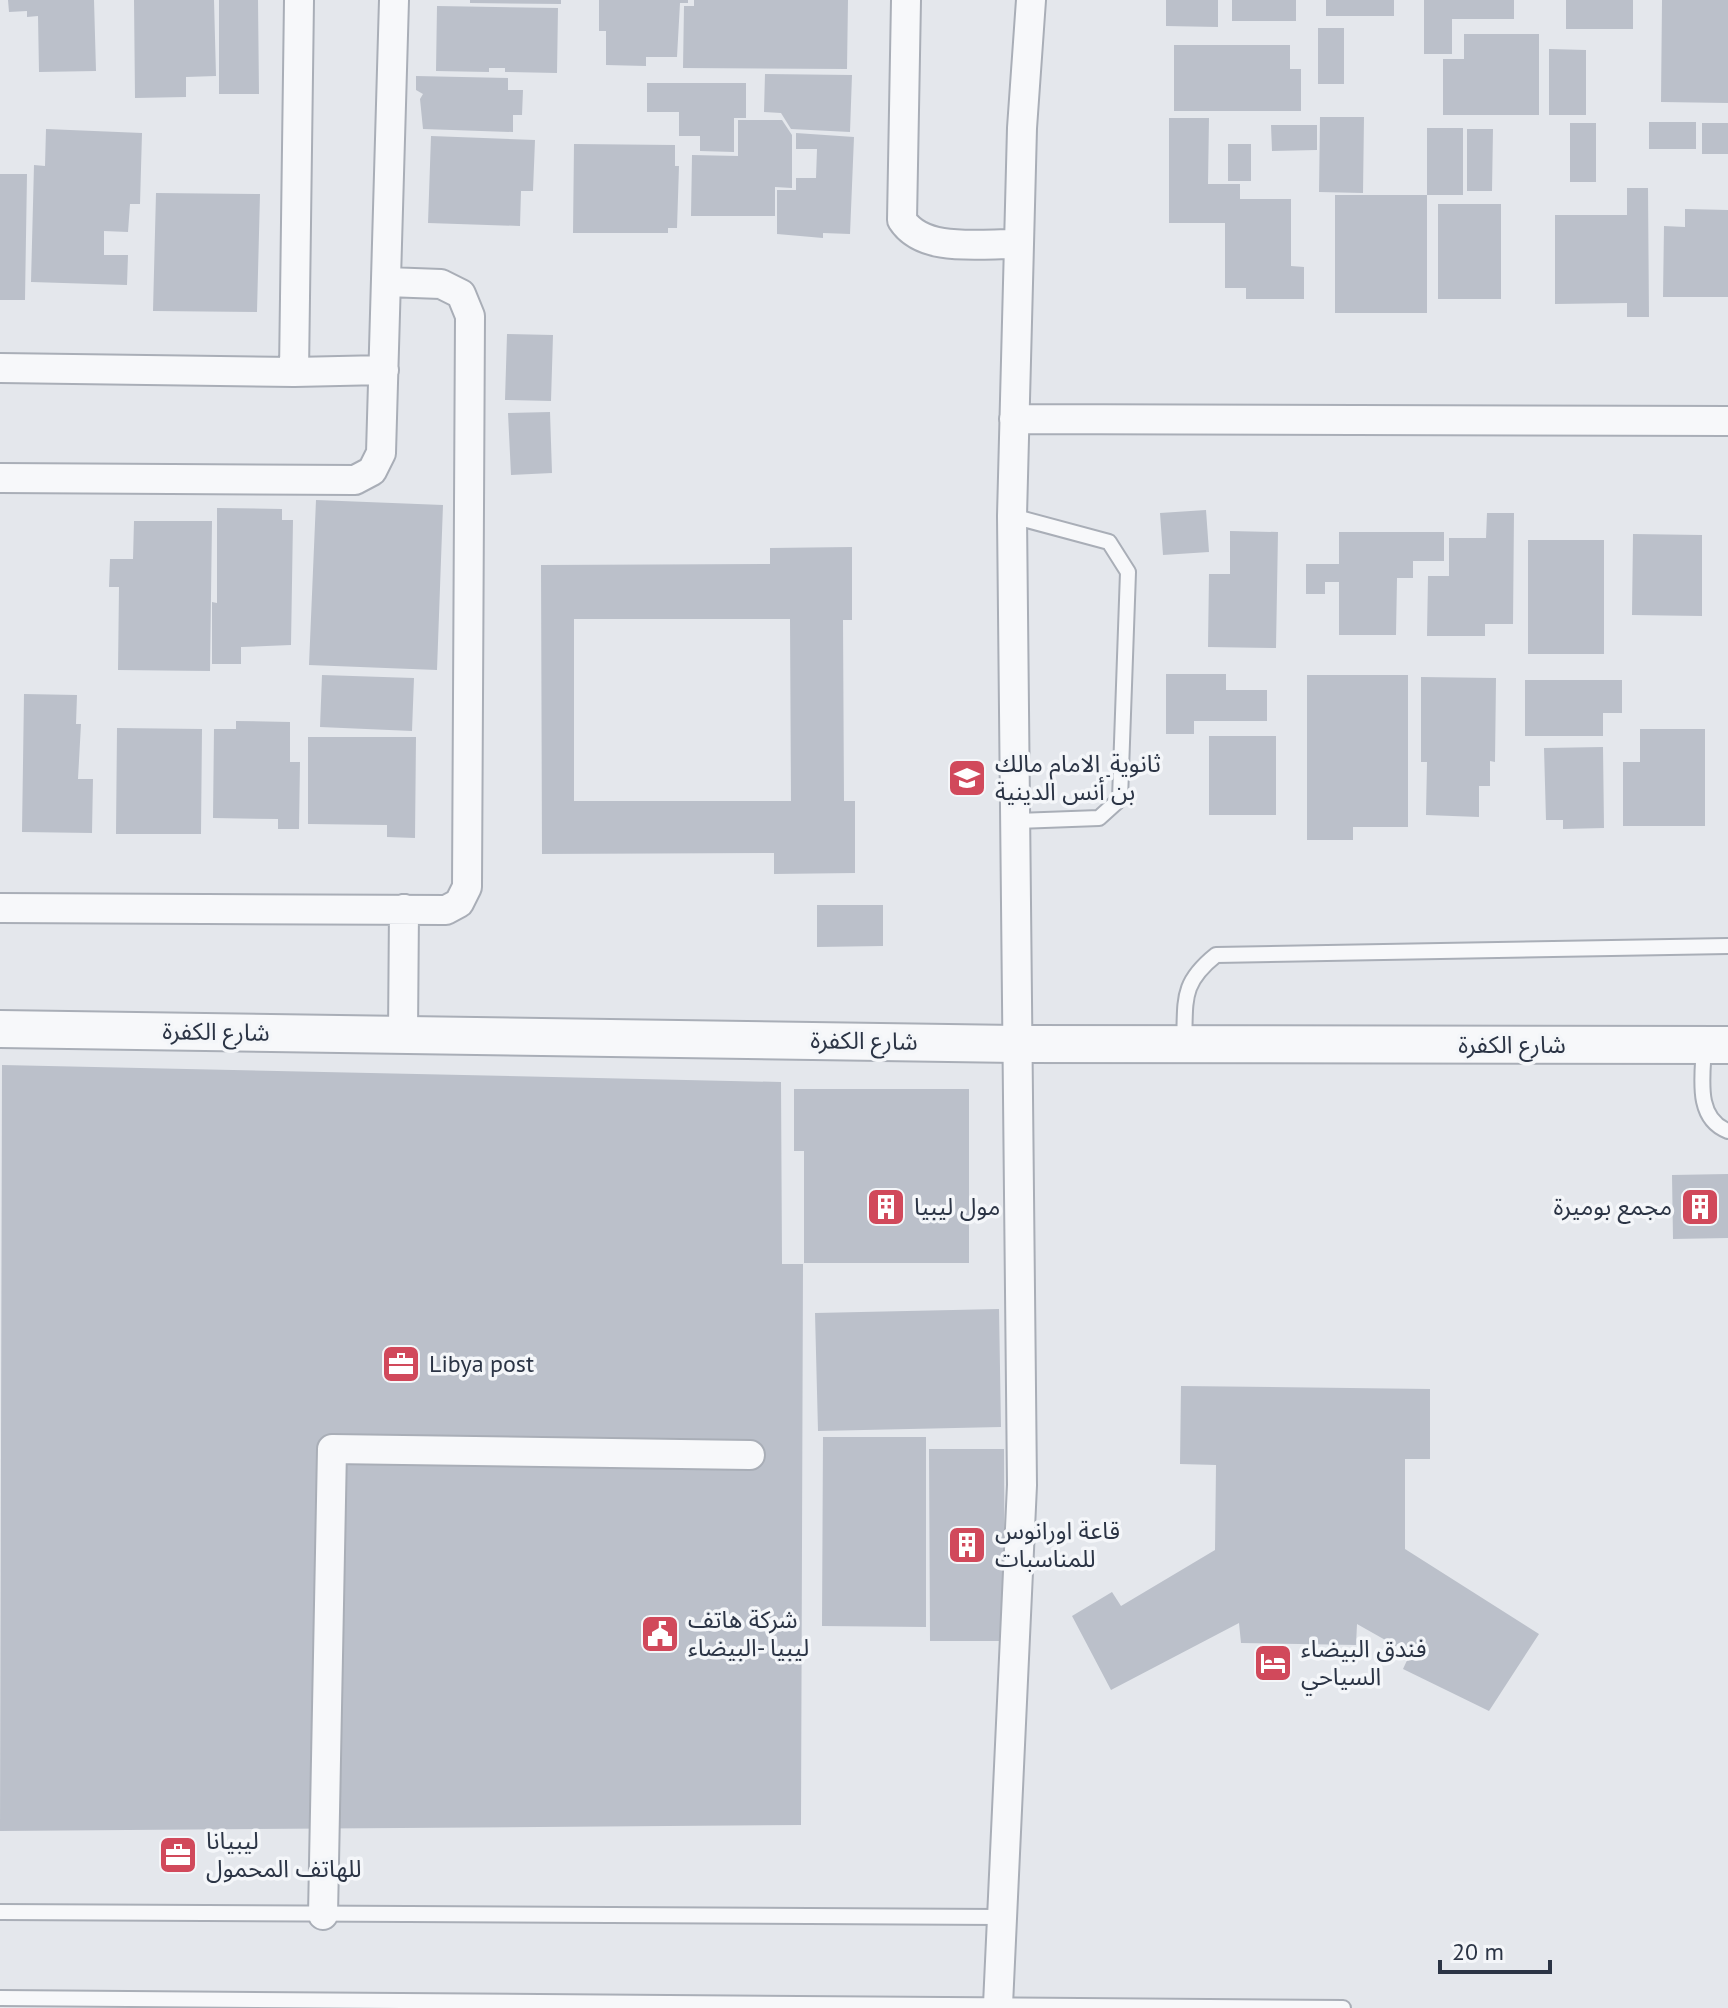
<svg xmlns="http://www.w3.org/2000/svg" width="1728" height="2008" font-family="'PT Sans','Noto Sans Arabic',sans-serif">
<rect width="100%" height="100%" fill="#e4e7ec"/>
<path fill="#bbc0ca" fill-rule="evenodd" d="M8,0h86l2,71 -57,1 -1,-56 -11,1v-6l-18,1z
M134,0h80l2,76 -30,1v20l-51,1z
M219,0h39l1,94h-40z
M470,0h91v4l-91,-1z
M599,0h89v3h-8l-3,54h-31v9l-40,-1v-34h-7z
M694,0h154l-1,69 -164,-1 1,-62h10z
M1166,0h52v27l-52,-1z
M1232,0h64v21h-64z
M1326,0h68v16h-68z
M1424,0h90v19h-62v35h-28z
M1566,0h67v29h-67z
M1662,0h66v103l-67,-1z
M437,6l121,2 -1,65 -52,-1v-4h-16v4l-53,-1z
M1318,28h26v56h-26z
M1464,34h75v81h-96v-56h21z
M1174,45h116v24h11v42h-127z
M1549,49l37,1v65h-37z
M765,74l87,1 -2,57 -59,-3 -10,-16 -17,-1z
M416,76l92,2v12h15l-1,25h-9v17l-90,-3 -3,-30 3,-5 -7,-4z
M647,83h99v35h-12v34l-34,-1v-15h-21v-24h-32z
M1320,117h44l-1,76 -44,-1z
M1169,118h40l-1,66h32v15h51v67l13,1v32h-58v-11h-21v-65h-56z
M738,120h44l10,15v53l-17,-1v29h-84l1,-61 46,1z
M1649,122h47v27h-47z
M1570,123h26v59h-26z
M1702,123h26v31h-26z
M1271,125h46v25l-45,1z
M1427,128h36v67h-36v118h-92v-118h92z
M46,129l96,4 -2,71h-10l-2,28 -24,-1v24h24l-1,30 -96,-3 3,-117 11,1z
M1467,129h26l-1,62h-25z
M796,133l58,4 -4,97 -27,-1v5l-46,-4v-44h19v-12h20l1,-29h-21z
M431,136l104,4 -2,51h-12l-1,35 -92,-3z
M574,144l101,1v21h4l-2,62h-9v5h-95z
M1228,144h23v37h-23z
M0,174h27l-2,126h-25z
M1627,188h21l1,129h-22v-14l-72,1v-89h72z
M156,193l104,1 -3,118 -104,-1z
M1438,204h63v95h-63z
M1685,209l43,1v87h-65l1,-71 21,1z
M507,334l46,1 -2,66 -46,-1z
M550,412l2,61 -41,2 -3,-62z
M316,500l127,5 -6,165 -128,-5z
M217,508l65,1v11h11l-2,125 -50,2v17h-29v-62l5,1z
M1206,510l3,42 -46,3 -3,-42z
M1487,513h27l-1,111h-28v12h-58l1,-60h21v-38h37z
M134,521h78l-2,150 -92,-1 1,-83h-10l1,-28h23z
M1230,531l48,1 -2,116 -68,-1 1,-73h21z
M1339,532h105v29h-31v17h-16l-1,57h-57v-53h-14v12h-19v-30h33z
M1633,534l69,1v81l-70,-1z
M1528,540h76v114h-76z
M852,547v73h-9l1,181h11v72l-81,1v-21l-232,1 -1,-289 229,-1v-16zM574,619h216l1,182h-217z
M1166,674h60v16h41v31h-73v13h-28z
M322,675l92,3 -2,53 -92,-4z
M1307,675h101v152h-55v13h-46z
M1421,677l75,1 -1,84 -5,-1v25h-11v31l-53,-2 1,-53h-6z
M1525,680h97v33h-19v23h-78z
M24,694l53,1 -1,29h5l-3,55h15l-1,54 -70,-1z
M236,721l54,1v40h10l-1,67h-21v-10l-65,-1 1,-89h22z
M117,728l85,1 -1,105h-85z
M1640,729h65v97h-82v-64h17z
M1209,736h67v79h-67z
M308,737h108l-1,101 -28,-1v-12l-79,-1z
M1603,747l1,81 -41,1v-9h-17l-2,-72z
M817,905h66v41l-66,1z
M2,1065l779,17 1,182h21l-2,561 -801,6z
M794,1089h175v174h-165v-112h-10z
M1728,1174v64l-55,1 -1,-64z
M999,1309l2,118 -183,4 -3,-118z
M1181,1386l249,3v70h-25v90l134,85 -50,77 -86,-42 7,-15 -53,-30 -1,21 -115,-2 -2,-20 -128,67 -39,-74 40,-24 9,14 94,-56 1,-85 -36,-1z
M823,1437h103v190l-104,-1z
M929,1449h75l1,192h-75z"/>
<g fill="none" stroke-linecap="round" stroke-linejoin="round">
<g stroke="#a9aeb7" stroke-width="18">
<path id="service" d="M1012,516l97,26 19,30 -8,227 -21,19 -82,3
M1184,1043c2,-43 -4,-59 32,-88l512,-9
M1704,1045c-1,30 -10,73 24,86
M0,1912l999,5
M0,1998l1343,10"/>
</g>
<g stroke="#a9aeb7" stroke-width="32">
<path id="minor" d="M906,0l-4,220c22,34 81,23 117,24
M0,368l294,4 90,-2
M294,372l5,-372
M1014,419l714,2
M0,478l355,2 17,-9 9,-18 13,-453
M0,908l446,2 13,-7 8,-16 3,-571 -9,-22 -20,-10 -54,-2
M403,1034l1,-125
M323,1915l9,-466 418,6
M998,2005l24,-520 -10,-969 10,-388 9,-128"/>
</g>
<g stroke="#a9aeb7" stroke-width="40">
<path id="tertiary" d="M0,1029l1016,15 712,1"/>
</g>
<use href="#service" stroke="#f7f8fa" stroke-width="14"/>
<use href="#minor" stroke="#f7f8fa" stroke-width="28"/>
<use href="#tertiary" stroke="#f7f8fa" stroke-width="36"/>
</g>
<defs>
<g id="school-square" transform="scale(2)"><rect x="-9" y="-9" width="18" height="18" rx="4" fill="#d1495b" stroke="#f4f6f9"/><path d="M0-5L7-2L0 1L-7-2ZM-4 1L0 2.5L4 1V4Q0 6-4 4Z" fill="#fff"/></g>
<g id="building-square" transform="scale(2)"><rect x="-9" y="-9" width="18" height="18" rx="4" fill="#d1495b" stroke="#f4f6f9"/><path d="M-4-6H4V6H1V3H-1V6H-4ZM-2.5-4.3h1.7v1.8h-1.7ZM.8-4.3h1.7v1.8H.8ZM-2.5-1h1.7V.8h-1.7ZM.8-1h1.7V.8H.8Z" fill="#fff"/></g>
<g id="office-square" transform="scale(2)"><rect x="-9" y="-9" width="18" height="18" rx="4" fill="#d1495b" stroke="#f4f6f9"/><path d="M-6-3h4V-5.5h4V-3h4V5H-6ZM-1-4.5V-3h2v-1.5ZM-6 0V1H6V0Z" fill="#fff"/></g>
<g id="civic-square" transform="scale(2)"><rect x="-9" y="-9" width="18" height="18" rx="4" fill="#d1495b" stroke="#f4f6f9"/><path d="M-.6-6.5H3V-4.5H.6V-3L4-1V1h2V6H-6V1h2V-1L-.6-3ZM-1.2 2.5V6h2.4V2.5Z" fill="#fff"/></g>
<g id="hotel-square" transform="scale(2)"><rect x="-9" y="-9" width="18" height="18" rx="4" fill="#d1495b" stroke="#f4f6f9"/><path d="M-6-4.5h1.5V1H6V5H4.5V3h-9V5H-6ZM-4 0a1.8 1.8 0 1 1 3.6 0ZM.5 0V-2.5h3Q6-2.5 6 0Z" fill="#fff"/></g>
</defs>
<g fill-rule="evenodd">
<use href="#school-square" x="967" y="778"/>
<use href="#building-square" x="886" y="1207"/>
<use href="#building-square" x="1700" y="1207"/>
<use href="#office-square" x="401" y="1364"/>
<use href="#building-square" x="967" y="1545"/>
<use href="#civic-square" x="660" y="1634"/>
<use href="#hotel-square" x="1273" y="1663"/>
<use href="#office-square" x="178" y="1855"/>
</g>
<g text-anchor="middle" stroke-width="7" stroke-linejoin="round" paint-order="stroke">
<g font-size="24" fill="#2b3445" stroke="#f4f6f9" text-anchor="start">
<text x="995" y="772">ثانوية_الامام مالك<tspan x="995" dy="28">بن أنس الدينية</tspan></text>
<text x="914" y="1215">مول ليبيا</text>
<text x="1672" y="1215" text-anchor="end">مجمع بوميرة</text>
<text x="429" y="1372">Libya post</text>
<text x="995" y="1539">قاعة اورانوس<tspan x="995" dy="28">للمناسبات</tspan></text>
<text x="688" y="1628">شركة هاتف<tspan x="688" dy="28">ليبيا -البيضاء</tspan></text>
<text x="1301" y="1657">فندق البيضاء<tspan x="1301" dy="28">السياحي</tspan></text>
<text x="206" y="1849">ليبيانا<tspan x="206" dy="28">للهاتف المحمول</tspan></text>
</g>
<g font-size="24" fill="#2b3445" stroke="#f4f6f9">
<text transform="translate(216 1032) rotate(1)" y="8">شارع الكفرة</text>
<text transform="translate(864 1041) rotate(1)" y="8">شارع الكفرة</text>
<text x="1512" y="1053">شارع الكفرة</text>
</g>
</g>
<path d="M1440 1960v12h110v-12" fill="none" stroke="#2b3445" stroke-width="4"/>
<text x="1452" y="1960" font-size="24" fill="#2b3445" stroke="#f4f6f9" stroke-width="6" paint-order="stroke">20 m</text>
</svg>
